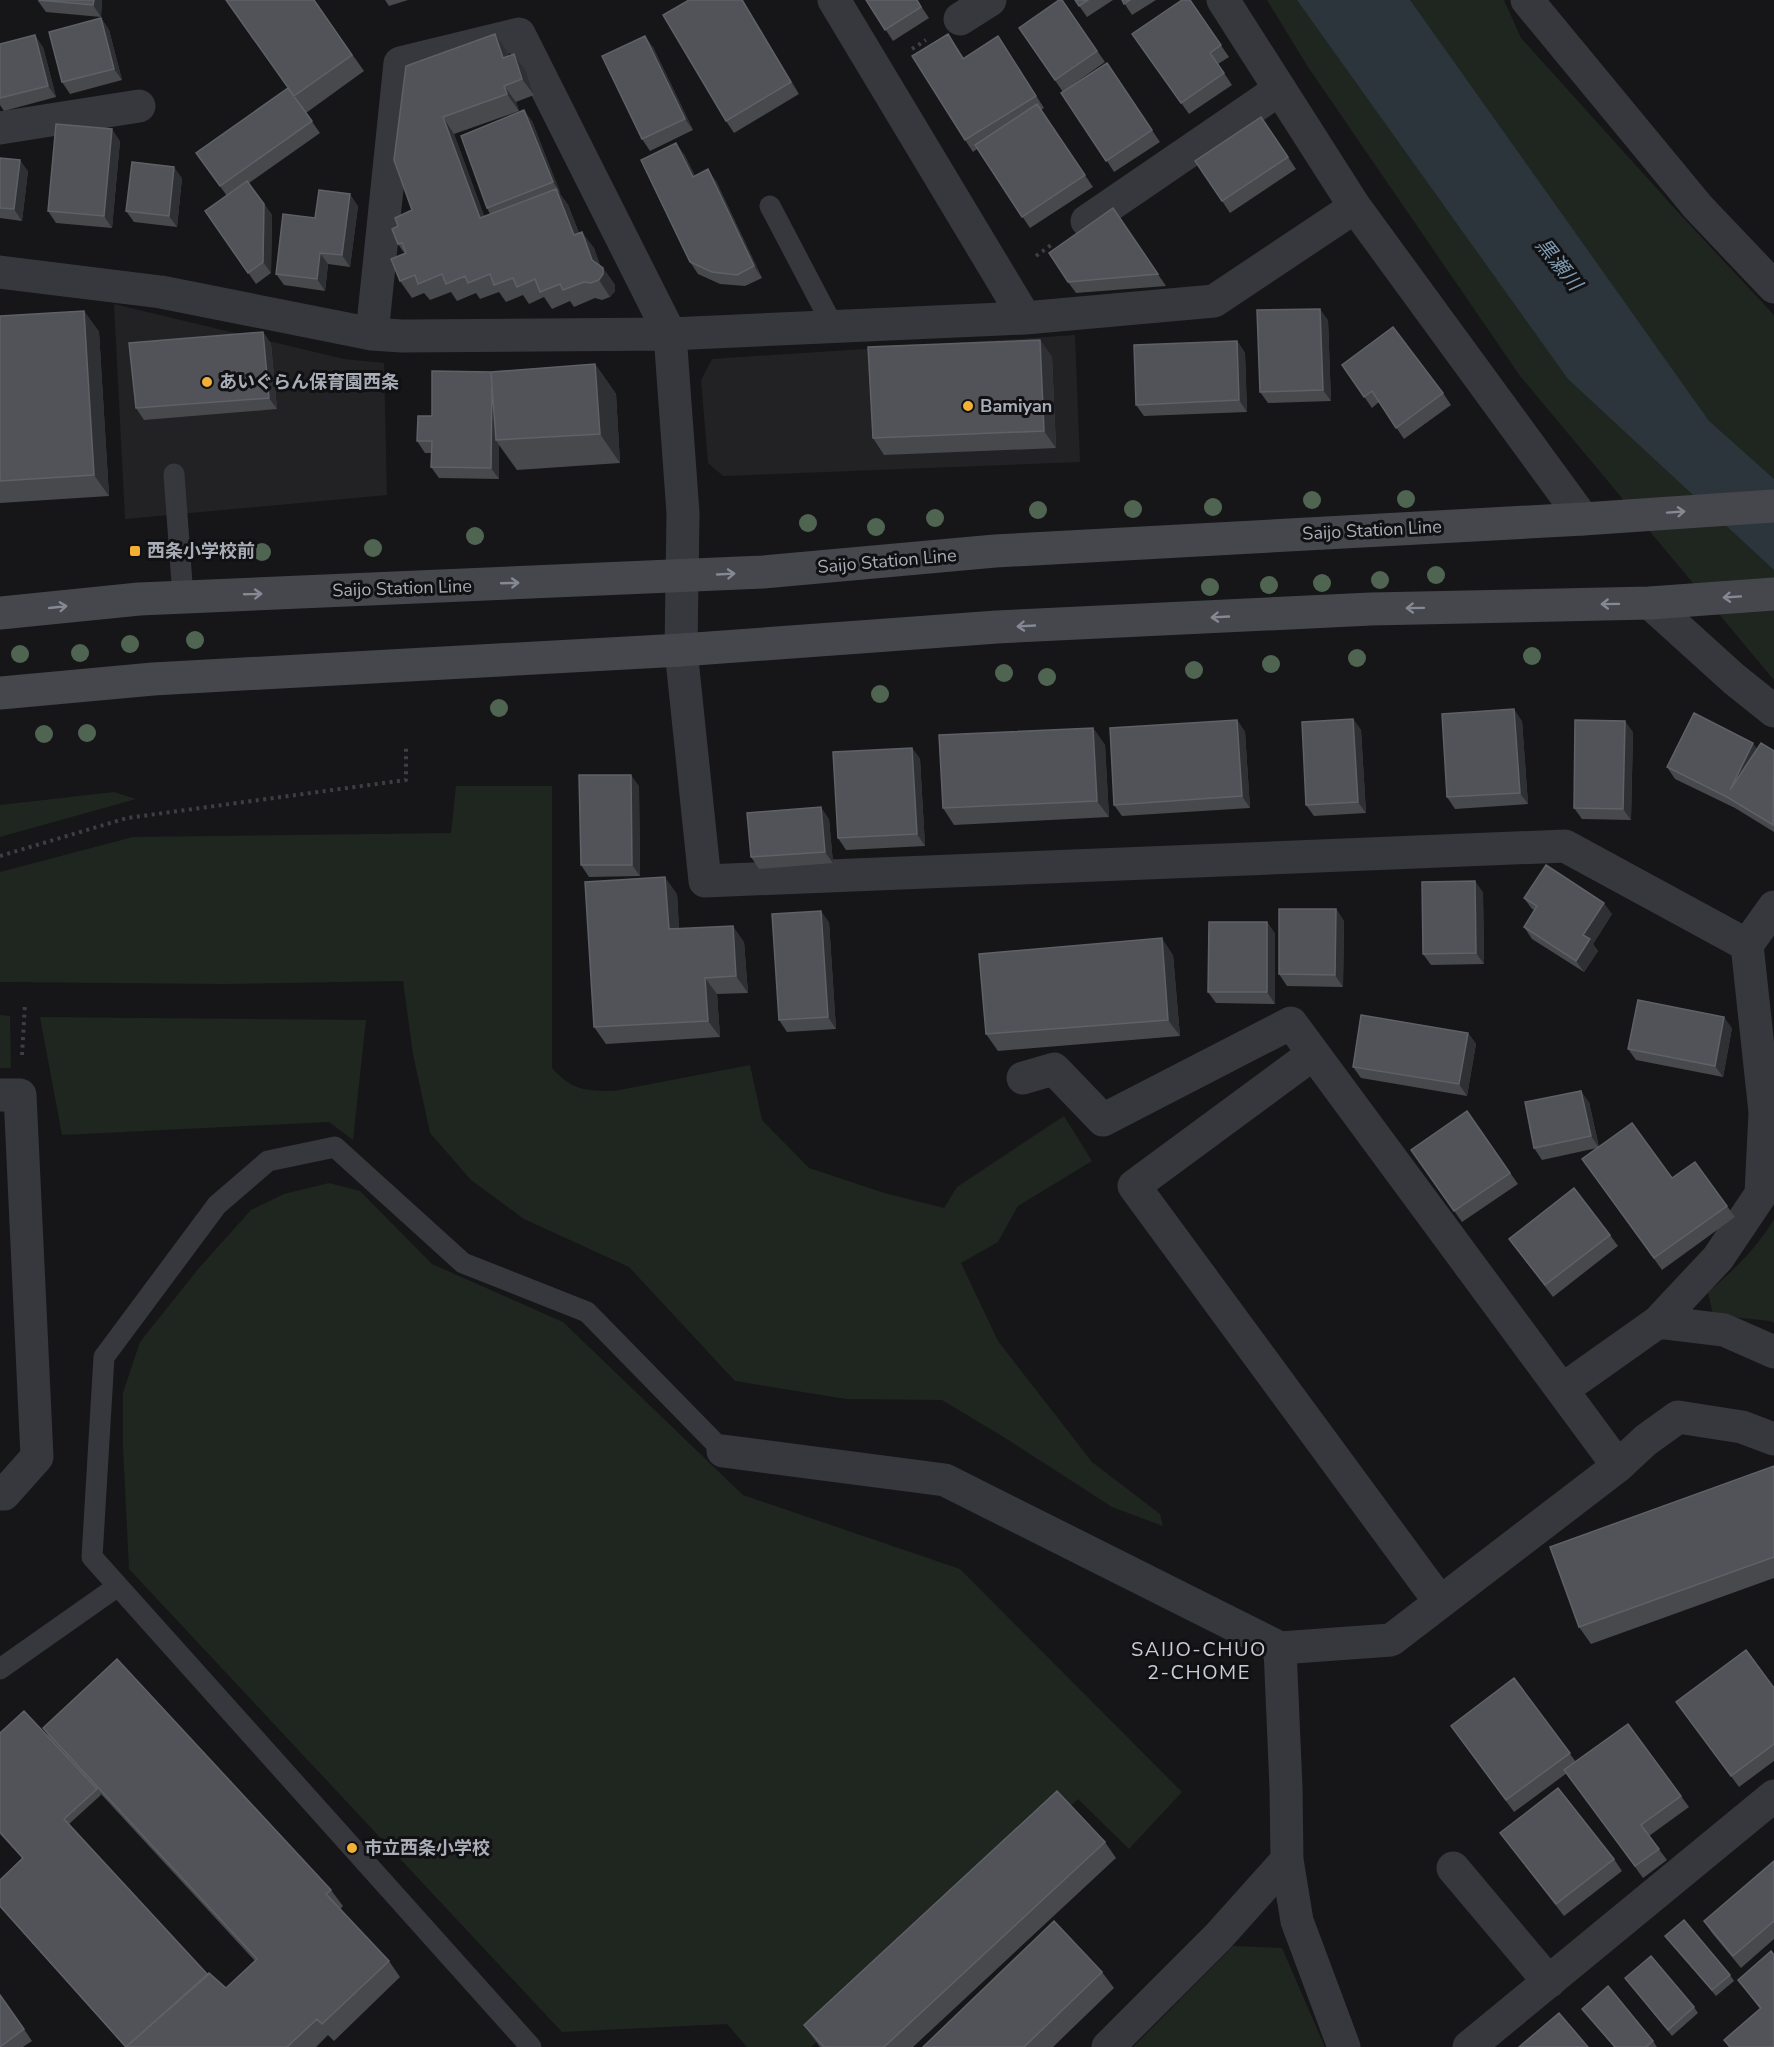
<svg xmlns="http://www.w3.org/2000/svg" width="1774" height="2047" font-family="'Nunito Sans','Noto Sans JP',sans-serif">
<rect width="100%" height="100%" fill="#161618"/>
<path fill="#222225" d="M114,304l230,55 40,4 3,132 -262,24z
M1075,335l5,127 -357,14 -15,-13 -7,-83 11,-21z"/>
<path fill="#1e261f" d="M1267,0h237l17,38 156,173 97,104v365l-254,-304 -212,-309z
M456,786h96v282c20,22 32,23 62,23l136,-26 12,55 47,48 75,25 60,15 13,-21 107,-71 28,45 -74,45 -20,36 -37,21 37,78 94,121 68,52 3,12 -51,-19 -110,-71 -60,-36 -96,-1 -111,-18 -106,-114 -105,-48 -53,-39 -41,-47 -17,-79 -10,-73 -179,3 -224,-2v-110l133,-35 318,-4z
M114,792l22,7 -136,38v-32z
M0,1015l10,1 1,52h-11z
M40,1017l326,3 -13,120 -24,-18 -267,13z
M329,1183l31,8 72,73 131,58 180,173 217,74 222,223 -53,57 -51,-50 -267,248h-64l-20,-23 -165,8 -433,-463 -6,-122v-54l17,-51 59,-74 52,-58 33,-16z
M1774,1219v104l-4,-2 -57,-6 -5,-23c24,-20 50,-45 66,-73z
M1233,1946l49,2 43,99h-192z"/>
<path fill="#2c353c" d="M1297,0h113l299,421 65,58v91l-206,-191z"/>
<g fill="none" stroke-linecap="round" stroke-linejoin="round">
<path stroke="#3d3f44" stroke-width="4" stroke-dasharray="3 4.5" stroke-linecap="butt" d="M912,49l14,-9
M1036,256l18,-13
M0,856l127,-38 279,-38v-34
M22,1055l3,-51"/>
<path stroke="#37383d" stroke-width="21" d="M770,206l63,120
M174,474l9,123
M0,1669l118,-83
M531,2047l-439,-490 12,-200 113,-152 51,-44 67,-14 128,116 124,49 136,139"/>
<path stroke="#37383d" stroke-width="33" d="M834,0l191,318
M1223,0l132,207 228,312
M1527,0l171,207 76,80
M960,19l30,-19
M0,128l139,-22
M1087,221l193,-132
M0,272l161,20 211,42 30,2 268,-2 355,-16 189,-17 141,-94
M372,334l28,-271 119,-29 151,300 13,179 -2,137 24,231 860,-35 182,99
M1650,603l84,76 40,32
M1313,1054l-179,132 306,416
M1023,1078l31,-9 49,51 188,-97 327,443
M0,1095h20l17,362 -33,37h-4
M1658,1322l66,8 50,22
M1562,1390l96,-68 60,-64 43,-64 4,-82 -18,-167 27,-38
M723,1451l222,29 335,168 111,-8 227,-174 28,-26 32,-23 64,10 32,12
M1280,1648l6,140 1,72 10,61 47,126
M1453,1868l96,114
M1108,2047l110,-110 69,-77
M1469,2047l305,-251"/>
<path stroke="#45474d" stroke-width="33" d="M0,613l139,-14 624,-27 232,-21 588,-32 191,-13
M0,693l153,-14 528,-29 316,-23 374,-18 279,-6 124,-9"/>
</g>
<g fill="#506452">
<circle cx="1406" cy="499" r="9"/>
<circle cx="1312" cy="500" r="9"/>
<circle cx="1213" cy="507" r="9"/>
<circle cx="1133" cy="509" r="9"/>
<circle cx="1038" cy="510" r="9"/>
<circle cx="935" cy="518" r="9"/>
<circle cx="808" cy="523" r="9"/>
<circle cx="876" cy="527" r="9"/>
<circle cx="475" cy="536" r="9"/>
<circle cx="373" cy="548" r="9"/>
<circle cx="262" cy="552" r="9"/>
<circle cx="1436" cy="575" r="9"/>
<circle cx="1380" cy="580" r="9"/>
<circle cx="1322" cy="583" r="9"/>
<circle cx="1269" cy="585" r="9"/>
<circle cx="1210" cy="587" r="9"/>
<circle cx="195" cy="640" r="9"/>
<circle cx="130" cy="644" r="9"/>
<circle cx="80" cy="653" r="9"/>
<circle cx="20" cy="654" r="9"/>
<circle cx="1532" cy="656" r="9"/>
<circle cx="1357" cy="658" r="9"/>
<circle cx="1271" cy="664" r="9"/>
<circle cx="1194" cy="670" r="9"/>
<circle cx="1004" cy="673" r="9"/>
<circle cx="1047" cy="677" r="9"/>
<circle cx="880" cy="694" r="9"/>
<circle cx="499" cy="708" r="9"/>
<circle cx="87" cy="733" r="9"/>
<circle cx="44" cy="734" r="9"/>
</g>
<path fill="#47494d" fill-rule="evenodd" d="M102,0l-1,17 -55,-5 -8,-11z
M314,0l50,71 -58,42 14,20 -71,50 23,32 -1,58 -15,11 -51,-73 22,-15 -31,-43 92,-65z
M385,0h23l-19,6z
M689,0h54l56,94 -65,39 -8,-12z
M866,0h51l12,18 -36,23z
M1062,0l43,62 -40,28 42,-27 53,79 -46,30 -51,-80 -44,-64z
M1075,0h38l-26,17z
M1122,0h34l-24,15z
M1190,0l39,57 -11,7 14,21 -43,29 -57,-80z
M101,18l8,12 13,50 -52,14 -8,-12z
M948,34l16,24 34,-22 46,72 -3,2 52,77 -63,41 -53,-79 -4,3 -8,-12z
M0,44l43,3 13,50 -52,14 -4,-6z
M653,47l40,83 -43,21 -8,-12z
M507,51l2,5 5,-2 12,17 8,24 -18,7 3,9 -65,23 30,82 6,-2 -3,-6 45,-87 28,73 8,11 11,28 15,15 6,18 3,2 12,17v6l-5,6 -8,3 -7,-2 -21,9 -4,-6 -18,8 -8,-12 -15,7 -6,-9 -17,7 -7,-10 -19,7 -4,-6 -19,8 -6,-9 -21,8 -6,-7 -12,5 -12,-17 5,-27 -7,-10v-18l14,-16 -18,-50z
M1269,128l27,41 -66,44 -8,-12z
M120,141l-8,87 -56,-5 -8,-12z
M684,154l11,22 21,5 46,97 -17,8 -25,-2 -22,-10 -8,-12z
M0,158l28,13 -6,50 -22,-3z
M182,178l-5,49 -43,-5 -8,-11z
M358,206l-8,61 -22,-3 -3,27 -41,-6 -8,-11 39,-56z
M1113,208l53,78 -90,7 -8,-11z
M84,311l15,21 10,164 -109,7v-187z
M1328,320l3,81 -63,2 -8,-11z
M263,332l8,12 6,65 -133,11 -8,-12z
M1040,340l12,17 4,91 -172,7 -11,-17z
M1237,341l8,12 2,59 -103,4 -8,-11z
M595,364l21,30 4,69 -103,7 -18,-25v34l-60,-1 -8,-11 1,-14h-7l-8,-12 15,-25 59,-44z
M1342,365l101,28 8,12 -47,34 -25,-37 -7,6z
M1353,719l8,11 5,83 -52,3 -8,-11z
M1237,720l8,12 5,76 -128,8 -8,-11z
M1522,721l6,83 -73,5 -8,-12z
M1093,728l12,17 4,72 -155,8 -11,-17z
M1633,732l-2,88 -49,-1 -8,-11z
M912,748l8,11 5,87 -79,4 -8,-12z
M1757,748l17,3v81l-39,-24 -60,-29 -8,-12z
M639,786l1,90 -51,1 -8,-12z
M829,819l4,44 -74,6 -8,-12z
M1483,892l1,72 -53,1 -8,-11z
M677,894l2,35 65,13 4,51 -31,1 3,43 -114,7 -12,-17z
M1524,898l88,16 -19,30 5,7 -14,21 -52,-33 -8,-12 11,-17 -3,-1z
M1336,909l8,12 -1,66 -56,-1 -8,-12z
M829,922l7,107 -49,3 -8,-12z
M1267,922l8,12v70l-59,-1 -8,-11z
M1173,955l7,81 -182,15 -12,-17z
M1732,1028l-9,49 -87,-17 -8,-11z
M1468,1033l8,11 -9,52 -106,-18 -8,-11z
M1589,1102l10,45 73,31 23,-16 40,55 -73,53 -80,-111 15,-11 -55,12 -8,-12z
M1467,1111l51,73 -56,38 -51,-72z
M1610,1235l8,11 -65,51 -44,-58z
M1774,1466v112l-183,66 -12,-17z
M1514,1678l62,84 105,34 8,11 -40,29 18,24 -24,18 -76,-105 -53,39 -55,-75z
M1774,1688v73l-35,26 -63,-85z
M43,1728l288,162 12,16 -3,3 49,52 11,16 -66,64 -6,-6 -12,12h-191l-125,-140v-27l22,-22 -22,-24v-101l51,7zM100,1793l155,168 -29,27 -18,-13 -139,-151 32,-29z
M1500,1833l114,26 8,12 -58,45z
M1105,1842l11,16 -203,189h-93l-16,-22z
M1774,1861v78l-33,29 -29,-35 -8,-12z
M1665,1936l65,39 4,6 -18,15z
M1774,1955v92h-45l-5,-7 36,-31 -22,-29z
M1102,1972l12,16 -61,59h-130z
M1625,1978l69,29 4,6 -26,23z
M1582,2009l71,32 4,6h-43z
M24,2029l8,12 -9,6h-23z"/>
<path fill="#2f3033" d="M94,0h8l-1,17 -8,-12z
M742,0h1l56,94 -8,-12z
M101,18l8,12 13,50 -8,-11z
M495,34l12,17 8,23 -12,-16z
M35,35l8,12 13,50 -8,-11z
M645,36l8,11 40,83 -8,-11z
M998,36l8,12 38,60 -8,-12z
M514,54l12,17 8,24 -12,-16z
M504,86l12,16 3,9 -12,-17z
M524,110l8,11 29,73 -8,-12z
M443,117l11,17 37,100 -11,-16z
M112,129l8,12 -8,87 -8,-12z
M676,143l8,11 17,34 -8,-11z
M20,160l8,11 -6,50 -8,-12z
M174,167l8,11 -5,49 -8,-11z
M708,169l8,12 46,97 -8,-12z
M556,189l12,16 18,47 -12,-17z
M350,194l8,12 -8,61 -8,-12z
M264,204l8,11 -1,58 -8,-11z
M582,232l12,16 9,25v-5l12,17v6l-5,6 -11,-17 -7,-20z
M320,253l8,11 -3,27 -8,-12z
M1320,309l8,11 3,81 -8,-11z
M84,311l15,21 10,164 -15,-21z
M263,332l8,12 6,65 -8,-11z
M1040,340l12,17 4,91 -12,-17z
M1237,341l8,12 2,59 -8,-12z
M595,364l21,30 4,69 -20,-29z
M492,372l4,68 3,5v34l-8,-11z
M1514,709l8,12 6,83 -8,-11z
M1353,719l8,11 5,83 -8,-11z
M1237,720l8,12 5,76 -8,-12z
M1625,721l8,11 -2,88 -8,-11z
M1093,728l12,17 4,72 -12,-16z
M1753,743l8,11 -31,36z
M912,748l8,11 5,87 -8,-12z
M631,775l8,11 1,90 -8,-11z
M821,807l8,12 4,44 -8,-11z
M665,877l12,17 3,52 -11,-17z
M1475,881l8,11 1,72 -8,-11z
M1604,903l8,11 -19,30 5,7 -14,21 -8,-11 7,-26z
M1336,909l8,12 -1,66 -8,-12z
M821,911l8,11 7,107 -8,-12z
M1267,922l8,12v70l-8,-12z
M733,926l11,16 4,51 -12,-17z
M1162,938l11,17 7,81 -12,-16z
M705,978l12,16 3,43 -12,-16z
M1724,1017l8,11 -9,49 -8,-11z
M1468,1033l8,11 -9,52 -8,-12z
M1581,1091l8,11 10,46 -8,-12z"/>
<path fill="#525359" stroke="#5f6168" stroke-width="1.5" d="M38,0h56l-1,5z
M226,0h88l38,55 -58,41z
M689,0h53l49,82 -65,39 -63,-106z
M866,0h51l4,7 -36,23z
M1059,0h3l35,51 -42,29 -36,-52z
M1075,0h13l-9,6z
M1122,0h8l-6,4z
M1182,0h8l31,45 -11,8 14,20 -43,30 -49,-69z
M101,18l13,51 -52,13 -13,-50z
M495,34l8,24 11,-4 8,25 -18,7 3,8 -64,23 37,101 76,-29 18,46 8,-3 10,28 11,8v6l-4,6 -8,3 -7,-1 -21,8 -3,-6 -20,8 -5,-13 -18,8 -4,-9 -19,7 -4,-11 -22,9 -3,-7 -19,8 -4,-10 -24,10 -3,-9 -15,6 -9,-22 15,-6 -4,-10 -4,1 -6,-15 6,-3 -3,-8 17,-8 -18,-50 12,-94z
M948,34l15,25 35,-23 38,60 -71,44 -53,-84z
M35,35l13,51 -48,12v-54z
M645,36l40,83 -43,20 -40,-83z
M1107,63l45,67 -46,31 -45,-68z
M288,88l24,33 -92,65 -24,-33z
M1037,104l48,71 -63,42 -47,-72z
M524,110l29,72 -66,26 -26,-72z
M1261,117l27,40 -66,44 -27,-40z
M56,124l56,5 -8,87 -56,-5z
M676,143l17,34 15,-8 46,97 -17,9 -25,-3 -22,-10 -49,-102z
M0,158l20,2 -6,49 -14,-1z
M132,162l42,5 -5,49 -43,-5z
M247,181l17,23 -1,58 -15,11 -43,-62z
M319,190l31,4 -8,61 -22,-2 -3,26 -41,-5 7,-60 32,4z
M1113,208l45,66 -90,8 -19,-29z
M1320,309l3,81 -63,2 -3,-82z
M84,311l10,164 -94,6v-165z
M1393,327l50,66 -47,35 -24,-37 -8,6 -22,-32z
M263,332l6,66 -133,10 -7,-65z
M1040,340l4,91 -171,7 -5,-91z
M1237,341l2,59 -103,5 -2,-60z
M595,364l5,70 -104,6 -5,-68z
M432,371l59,1 1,11 -1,85 -60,-1 1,-26h-15l1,-25h14z
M1514,709l6,84 -73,4 -5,-83z
M1694,713l59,30 -23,47 31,-47 13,8 -1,74 -46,-28 -60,-30z
M1353,719l5,83 -52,3 -4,-83z
M1237,720l5,76 -128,9 -4,-77z
M1575,720l50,1 -2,88 -49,-1z
M1093,728l4,73 -154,7 -4,-73z
M912,748l5,86 -79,4 -5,-86z
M579,775h52l1,90h-51z
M821,807l4,45 -74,5 -4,-44z
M1546,865l58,38 -21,32 7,4 -14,22 -52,-34 13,-21 -13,-8z
M665,877l4,52 64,-3 3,50 -31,2 3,43 -114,6 -9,-145z
M1475,881l1,72 -53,1 -1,-72z
M1279,909h57l-1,66 -56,-1z
M821,911l7,106 -49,3 -7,-106z
M1209,922h58v70h-59z
M1162,938l6,82 -182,14 -7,-80z
M1638,1000l86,17 -9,49 -87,-17z
M1361,1015l107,18 -9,51 -106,-17z
M1581,1091l10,45 -57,12 -9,-46z
M1467,1111l43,62 -56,38 -43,-61z
M1632,1123l40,55 23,-16 32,44 -73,52 -72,-99z
M1574,1188l36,47 -65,50 -36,-46z
M1774,1466v91l-195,70 -29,-80z
M1746,1650l28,38v56l-43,32 -55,-74z
M117,1659l214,231 -5,4 63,67 -67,63 -5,-5 -30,28h-159l-1,-1 82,-73 17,15 31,-29 -214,-231z
M1514,1678l56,75 -64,47 -55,-74z
M24,1711l73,78 -33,30 144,156 -81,71 1,1h-2l-126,-141v-26l23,-22 -23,-26v-99z
M1628,1724l53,72 -40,29 18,24 -24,17 -71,-96z
M1558,1788l56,71 -58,45 -56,-71z
M1057,1791l48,51 -221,205h-60l-20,-22z
M1774,1861v60l-41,35 -29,-35z
M1684,1920l46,55 -18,15 -47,-54z
M1054,1921l48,51 -78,75h-101z
M1771,1951l3,4v92h-44l-6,-7 37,-32 -23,-28z
M1651,1956l43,51 -26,23 -43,-52z
M1608,1986l45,55 -7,6h-31l-33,-38z
M0,1995l24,34 -24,18z
M1559,2013l29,34h-69z"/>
<defs><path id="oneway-shaft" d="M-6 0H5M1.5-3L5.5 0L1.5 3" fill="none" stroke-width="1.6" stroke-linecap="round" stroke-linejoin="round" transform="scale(1.5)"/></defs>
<g stroke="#858993">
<use href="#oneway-shaft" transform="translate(1676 512) rotate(-4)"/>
<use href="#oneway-shaft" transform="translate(726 574) rotate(-3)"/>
<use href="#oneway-shaft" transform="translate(510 583) rotate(-2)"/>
<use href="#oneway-shaft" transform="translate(253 594) rotate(-2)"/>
<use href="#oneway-shaft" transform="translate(1732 597) rotate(176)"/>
<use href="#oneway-shaft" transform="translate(1610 604) rotate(179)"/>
<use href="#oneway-shaft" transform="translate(58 607) rotate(-6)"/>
<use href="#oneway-shaft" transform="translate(1415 608) rotate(179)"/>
<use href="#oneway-shaft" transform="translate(1220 617) rotate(177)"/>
<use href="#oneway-shaft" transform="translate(1026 626) rotate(177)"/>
</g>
<g fill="#f2b134" stroke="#111113" stroke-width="2">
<circle cx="207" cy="382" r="6"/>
<circle cx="968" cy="406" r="6"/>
<rect x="129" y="545" width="12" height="12" rx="3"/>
<circle cx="352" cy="1848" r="6"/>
</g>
<g text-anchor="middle" stroke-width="6" stroke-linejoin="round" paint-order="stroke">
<g font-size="18" font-weight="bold" fill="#a8adb8" stroke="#111113" text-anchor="start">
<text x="219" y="388">あいぐらん保育園西条</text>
<text x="980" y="412">Bamiyan</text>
<text x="147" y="557">西条小学校前</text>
<text x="364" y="1854">市立西条小学校</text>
</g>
<g font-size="18" fill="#a8adb8" stroke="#111113">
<text transform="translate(1372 530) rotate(-3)" y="6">Saijo Station Line</text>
<text transform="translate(887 561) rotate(-5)" y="6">Saijo Station Line</text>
<text transform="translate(402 588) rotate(-2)" y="6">Saijo Station Line</text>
</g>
<g font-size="20" font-style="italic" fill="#7f9bb3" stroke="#111113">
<text transform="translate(1559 264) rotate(51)" y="7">黒瀬川</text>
</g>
<g font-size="20" letter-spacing="1.5" fill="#c9ccd4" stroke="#111113">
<text x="1199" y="1656">SAIJO-CHUO<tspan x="1199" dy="23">2-CHOME</tspan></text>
</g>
</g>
</svg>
